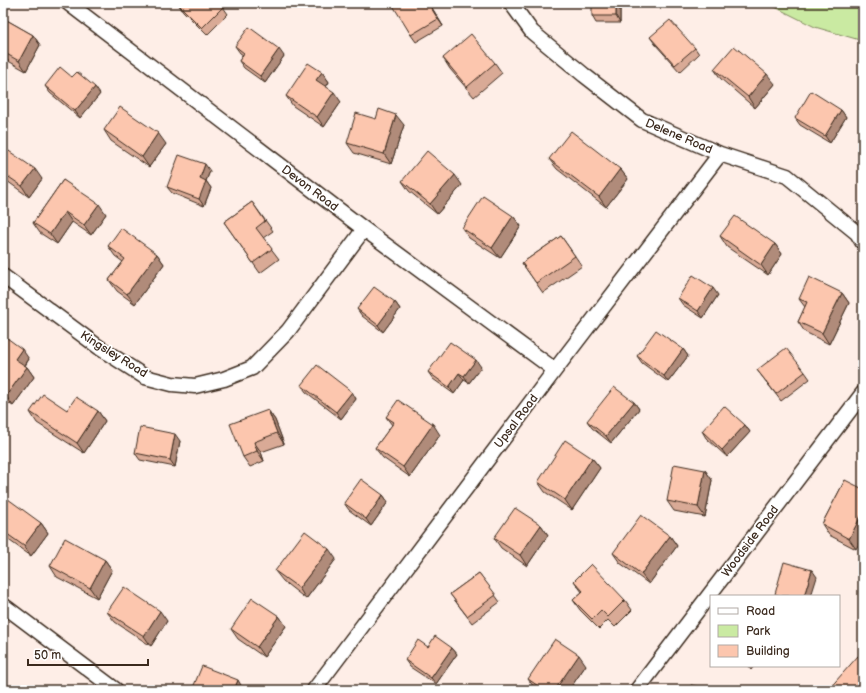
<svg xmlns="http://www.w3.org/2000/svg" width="866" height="693" font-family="'Balsamiq Sans',sans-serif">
<rect width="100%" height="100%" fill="#feeee7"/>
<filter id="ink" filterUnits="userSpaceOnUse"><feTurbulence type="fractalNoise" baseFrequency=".025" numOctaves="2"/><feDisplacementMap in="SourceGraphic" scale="8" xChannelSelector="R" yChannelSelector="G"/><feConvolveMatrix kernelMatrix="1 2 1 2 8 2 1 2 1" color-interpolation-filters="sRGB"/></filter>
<g filter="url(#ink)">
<path fill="#caeaa2" stroke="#828a60" d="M767,3h96v38l-48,-14z"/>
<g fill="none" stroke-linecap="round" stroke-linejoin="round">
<g stroke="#3b2a1e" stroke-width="17">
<path id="minor" d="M68,3l296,226 191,141
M511,3l21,29 52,43 58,45 78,34 67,22 70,57 6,10
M3,276l97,72 45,29 27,7 23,2 29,-7 28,-11 36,-37 76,-102
M3,605l113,85
M314,690l241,-320 165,-216
M637,690l226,-297"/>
</g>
<use href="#minor" stroke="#fff" stroke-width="14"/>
</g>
<path fill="#d9aa96" stroke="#3b2a1e" d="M394,3h35l14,23 -27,16 -5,-7z
M620,3v20h-24l-4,-7z
M178,4l45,3 5,7 -21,21 -24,-24z
M3,18l30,17 7,10 -14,26 -23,-13z
M650,37l45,11 4,6 -19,18 -25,-28z
M235,46l49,10 -19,27 -21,-15 -5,-7 4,-6 -3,-2z
M443,58l52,5 7,10 -28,24 -24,-28z
M714,69l61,15 -20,24 -34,-29z
M322,72l7,10 -3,5 15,15 -17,25 -31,-21 -7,-10z
M72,77l28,17 -20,24 -30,-25 -5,-7z
M841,110l5,7 -16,26 -30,-18 -5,-7z
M376,119l28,6 -13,39 -37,-11 -7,-10z
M104,130l62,14 -17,23 -38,-26z
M3,147l39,32 -13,18 -22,-16 -4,5z
M549,159l71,10 8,10 -22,28 -49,-38z
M210,171l-4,10 5,7 -7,18 -32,-13 -5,-6z
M63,180l43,34 -15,21 -19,-13 -15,22 -17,-11 -7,-10z
M402,181l60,4 -25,29 -28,-23z
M252,202l21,29 -10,7 16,21 -19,14 -36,-51z
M513,216l8,10 -21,32 -31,-20 -7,-10z
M561,236l21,30 -39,27 -21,-30z
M720,236l55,8 7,10 -14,21 -41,-28z
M108,246l49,8 7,10 -29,40 -18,-13 -8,-11 14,-18 -8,-6z
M842,293l7,10 -20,41 -24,-12 -7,-10 7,-15 -6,-8z
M718,295l-15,23 -20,-13 -5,-7z
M395,302l5,7 -17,23 -21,-16 -5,-7z
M3,335l26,24 -4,7 2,1 7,10 -21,29 -10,-6z
M683,349l5,7 -20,26 -26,-19 -5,-7z
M481,367l-12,16 -5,-3 -10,14 -21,-15 -5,-7z
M757,370l48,2 5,7 -29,22z
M301,385l51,7 4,7 -15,20 -35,-27z
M634,402l5,7 -28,34 -19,-15 -5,-7z
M67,410l31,1 7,10 -21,32 -47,-30 -7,-11z
M268,410l7,10 9,24 -23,8 3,9 -14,6 -7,-10z
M386,417l54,18 -30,42 -27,-19 -8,-10 17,-23z
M745,425l5,7 -23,25 -21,-19 -4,-7z
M180,441l-5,26 -35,-7 -5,-7z
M592,458l8,10 -28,42 -27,-18 -7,-10z
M705,470l7,10 -7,37 -31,-6 -7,-10z
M845,480l11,69 -27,-14 -7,-11z
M383,495l5,7 -17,24 -22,-16 -5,-7z
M3,505l38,18 7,10 -17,23 -28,-20z
M541,525l7,10 -21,31 -26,-18 -7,-10z
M670,536l7,10 -28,38 -29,-21 -7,-10z
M336,559l-30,40 -23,-18 -8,-10z
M105,560l7,10 -15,28 -40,-21 -7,-11z
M479,573l21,29 -28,21 -22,-29z
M574,581l51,19 7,10 -17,17 -7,-7 -9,9 -19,-19 -7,-10 9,-8z
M107,612l60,9 -16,25 -36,-24z
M279,616l7,10 -22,31 -26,-18 -7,-10z
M428,647l24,1 5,6 -21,30 -26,-17 -5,-7z
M586,665l-17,25h-33l-8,-11z
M3,680l6,8 -2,2h-4z"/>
<path fill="#b08b7a" stroke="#3b2a1e" d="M428,3h1l14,23 -5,-7z
M616,3h4v20l-4,-7z
M33,35l7,10 -14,26 -7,-10z
M279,49l5,7 -19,27 -5,-7z
M322,72l7,10 -5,8 -8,-10z
M767,74l8,10 -20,24 -7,-11z
M95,87l5,7 -20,24 -5,-7z
M334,92l7,10 -17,25 -7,-10z
M841,110l5,7 -16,26 -5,-7z
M396,115l8,10 -13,39 -7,-10z
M158,133l8,11 -17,23 -7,-10z
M205,164l5,7 -4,10 5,7 -7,18 -5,-7 1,-21z
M35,169l7,10 -13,18 -7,-11z
M620,169l8,10 -22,28 -7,-10z
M3,175l4,6 -4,5z
M455,175l7,10 -25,29 -7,-10z
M99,204l7,10 -15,21 -7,-10z
M65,212l7,10 -15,22 -7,-10z
M513,216l8,10 -21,32 -8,-10z
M775,244l7,10 -14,21 -7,-10z
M157,254l7,10 -29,40 -8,-10z
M713,288l5,7 -15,23 -5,-7z
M842,293l7,10 -20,41 -7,-11z
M395,302l5,7 -17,23 -5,-7z
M22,349l7,10 -7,10 -7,-10z
M683,349l5,7 -20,26 -4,-6z
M476,360l5,7 -12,16 -5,-7z
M27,367l7,10 -21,29 -7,-10z
M459,373l5,7 -10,14 -5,-7z
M352,392l4,7 -15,20 -5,-7z
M634,402l5,7 -28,34 -5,-7z
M268,410l7,10 9,24 -7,-11z
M98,411l7,10 -21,32 -7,-10z
M433,424l7,11 -30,42 -7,-10z
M745,425l5,7 -23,25 -5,-7z
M175,434l5,7 -5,26 -5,-7z
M254,442l7,10 3,9 -7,-10z
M592,458l8,10 -28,42 -7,-10z
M705,470l7,10 -7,37 -7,-10z
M383,495l5,7 -17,24 -5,-7z
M863,512v24l-7,13 -7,-10z
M41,523l7,10 -17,23 -7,-10z
M541,525l7,10 -21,31 -7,-11z
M670,536l7,10 -28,38 -8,-10z
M329,549l7,10 -30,40 -7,-11z
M105,560l7,10 -15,28 -7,-10z
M812,570l5,7 -6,19h-7z
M160,611l7,10 -16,25 -7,-10z
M279,616l7,10 -22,31 -7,-10z
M452,648l5,6 -21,30 -5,-6z
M579,655l7,10 -17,25h-14z
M748,666h6l-3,4z
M238,680l4,7 -1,3h-7z"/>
<path fill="#fcc6ae" stroke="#3b2a1e" d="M179,3h39l5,4 -21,21 -24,-24z
M394,3h34l10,16 -27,16 -19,-31z
M592,3h24v13h-24z
M3,18l30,17 -14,26 -16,-9z
M670,20l25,28 -20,17 -25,-28z
M249,27l30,22 -19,27 -21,-15 5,-8 -9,-7z
M471,34l24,29 -28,24 -24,-29z
M734,46l33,28 -19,23 -34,-28z
M308,63l14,9 -6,8 18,12 -17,25 -31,-21z
M60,67l12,10 5,-5 18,15 -20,24 -30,-25z
M811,91l30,19 -16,26 -30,-18z
M120,107l38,26 -16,24 -38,-27z
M379,109l17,6 -12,39 -37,-11 9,-30 20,6z
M571,131l49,38 -21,28 -50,-38z
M3,147l32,22 -13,17 -19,-13z
M427,151l28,24 -25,29 -28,-23z
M179,155l26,9 -5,14 6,3 -7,18 -32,-12z
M63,180l36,24 -15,21 -19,-13 -15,22 -17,-11z
M483,196l30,20 -21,32 -30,-20z
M252,202l13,19 -9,7 16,21 -19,14 -29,-41z
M735,216l40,28 -14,21 -41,-29z
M121,228l36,26 -30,40 -18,-14 16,-21 -17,-13z
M561,236l14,20 -39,27 -14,-20z
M693,275l20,13 -15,23 -20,-13z
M809,277l33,16 -20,40 -24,-11 9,-20 -8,-3z
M374,287l21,15 -17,23 -21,-16z
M656,330l27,19 -19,27 -27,-20z
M3,335l19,14 -7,10 12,8 -21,29 -3,-2z
M450,342l26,18 -12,16 -5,-3 -10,14 -21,-15z
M786,348l19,24 -29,22 -19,-24z
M317,365l35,27 -16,20 -35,-27z
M614,387l20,15 -28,34 -19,-15z
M43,394l24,16 9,-13 22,14 -21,32 -47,-31z
M398,400l35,24 -30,43 -28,-19 19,-26 -8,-5z
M724,406l21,19 -23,25 -20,-19z
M268,410l9,23 -23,9 3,9 -14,6 -13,-33z
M140,427l35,7 -5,26 -35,-7z
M565,440l27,18 -27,42 -27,-18z
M674,464l31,6 -7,37 -31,-6z
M361,479l22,16 -17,24 -22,-16z
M845,480l18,9v23l-14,27 -27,-15z
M8,499l33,24 -17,23 -21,-15v-26z
M515,508l26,17 -21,30 -26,-17z
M641,515l29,21 -29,38 -28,-21z
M305,531l24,18 -30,39 -24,-17z
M65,538l40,22 -15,28 -40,-22z
M784,562l28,8 -8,26h-23l-6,-2z
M591,564l34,36 -17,17 -7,-7 -9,9 -19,-19 10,-9 -9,-10z
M479,573l17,22 -29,21 -17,-22z
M124,587l36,24 -16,25 -37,-24z
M252,598l27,18 -22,31 -26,-18z
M435,636l17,12 -21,30 -26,-18 13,-20 10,7z
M555,639l24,16 -24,35h-11l-16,-11z
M858,656l5,4v30h-35z
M202,666l36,14 -4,10h-42z
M691,685l20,5h-21z"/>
</g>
<g text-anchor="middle" stroke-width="3.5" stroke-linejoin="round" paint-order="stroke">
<g font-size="12" fill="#3b2a1e" stroke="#fff">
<text transform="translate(679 136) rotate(23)" y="4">Delene Road</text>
<text transform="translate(310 188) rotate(37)" y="4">Devon Road</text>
<text transform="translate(114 354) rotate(32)" y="4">Kingsley Road</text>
<text transform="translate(516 421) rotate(-53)" y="4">Upsal Road</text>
<text transform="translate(750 541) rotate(-53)" y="4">Woodside Road</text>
</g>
</g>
<rect width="866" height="693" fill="none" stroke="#fff" stroke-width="16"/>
<rect x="8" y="8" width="850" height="677" fill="none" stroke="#3b2a1e" stroke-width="1.5" filter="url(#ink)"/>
<rect x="710" y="595" width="130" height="72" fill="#ffffff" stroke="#b1aaa5"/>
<rect x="718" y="608" width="20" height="6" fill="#ffffff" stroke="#b1aaa5"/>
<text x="746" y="615" font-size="12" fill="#3b2a1e">Road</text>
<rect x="718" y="625" width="20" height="12" fill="#caeaa2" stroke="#b1aaa5"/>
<text x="746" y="635" font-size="12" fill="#3b2a1e">Park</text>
<rect x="718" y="645" width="20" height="12" fill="#fcc6ae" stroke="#b1aaa5"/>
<text x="746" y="655" font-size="12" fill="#3b2a1e">Building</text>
<path d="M28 659v6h120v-6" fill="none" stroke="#3b2a1e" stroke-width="2"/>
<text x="34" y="659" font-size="12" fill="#3b2a1e" stroke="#ffffff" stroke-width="3" paint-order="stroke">50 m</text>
</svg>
